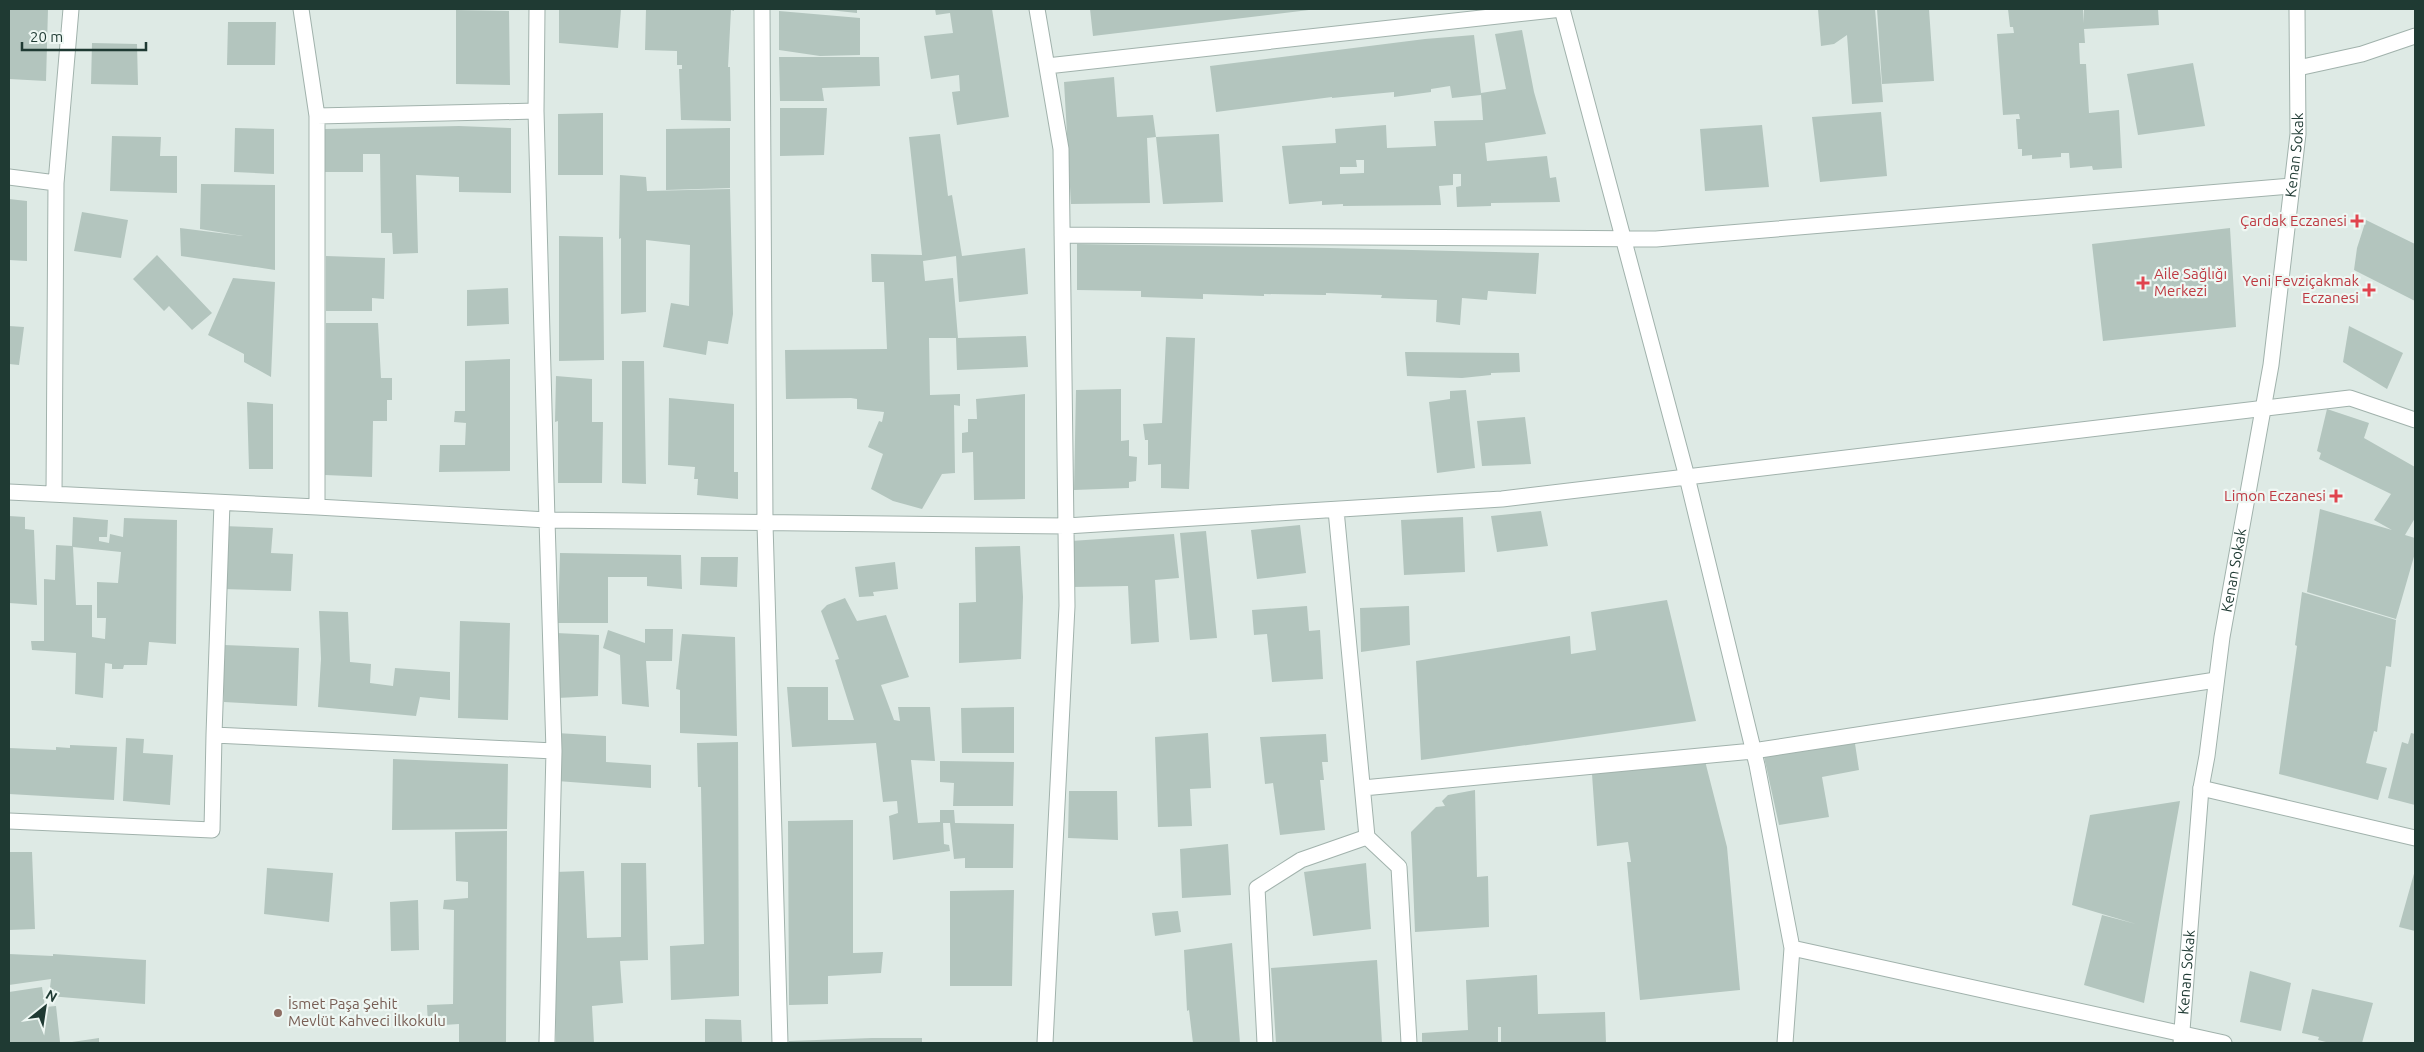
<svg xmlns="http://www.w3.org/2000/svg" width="2424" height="1052" font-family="Ubuntu,sans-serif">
<rect width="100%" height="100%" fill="#deeae5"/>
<path fill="#b3c5be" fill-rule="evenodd" d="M9,9h39l-2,72 -37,-2z
M559,9h62l-3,39 -59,-5z
M646,9h88v2l-3,-1 -3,57h2l1,54 -50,-1 -2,-51h3v-4h-5v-14l-32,-1z
M829,9h28v4l-28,-3z
M935,9h57l17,108 -52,8 -5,-33 8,-1 -1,-16 -28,4 -7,-43 29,-3 -3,-20 -14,2z
M1090,9h219v1l-216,26z
M1818,9h57l8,93 -31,2 -5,-69 -13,9 -13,2z
M1877,9h52l5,72 -52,3z
M2008,9h75l1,14v-14h74l1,16 -75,4 1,14h-6l1,21h6l3,49 30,-3 3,58 -29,2 -1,-4 -22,2 -1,-15h-8v4l-29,2v-4l-10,1v-7h-4l-2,-30h4l-1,-5 -16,1 -6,-81 17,-1 -1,-6h-3z
M456,10l53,1 1,74 -54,-1z
M779,11l81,7v37l-40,1 -41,-6z
M228,22h48l-1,43h-48z
M1522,30l12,62 12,42 -61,9 2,18 60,-5 3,22 6,-1 4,25 -69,1v3l-34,1 -1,-20 5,-1v-12h-8v11l-14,1 2,19 -98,1v-2l-21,1v-4l-33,3 -7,-58 54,-3 -1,-14 51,-4 1,23 49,-2 -2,-25 49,-1 -2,-25 -29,3 -2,-12 -19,3v3l-37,5v-5l-62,6v-1l-116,15 -6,-46 215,-27 49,-4 7,58 25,-4 -11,-55zM1356,160h8v13l-24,1v-7h17z
M92,43l45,1 1,41 -47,-1z
M779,57h100l1,29 -58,2 2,13h-44z
M2193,63l12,63 -67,9 -11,-61z
M1114,77l3,40 36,-2 3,22 -9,1 3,65 -79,1 -7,-122z
M780,108h47l-3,47 -44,1z
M1881,112l6,64 -67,6 -8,-65z
M603,113v62h-45v-61z
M1762,125l7,62 -64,4 -5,-62z
M459,126l52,2v65l-52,-1v-15l-43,-2 2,78 -25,1 -1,-21h-11l-1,-79h-17v18h-38v-43z
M235,128l39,1v45l-40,-2z
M730,128v60l-64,2v-61z
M940,134l8,62 4,-1 10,61 63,-8 3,46 -69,8 -3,-46 -33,5 2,20 28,-3 5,60 68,-2 2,31 -71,3 -1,-32h-27l1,57 30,-1v12l-6,-1 1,68 -13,1 -20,35 -29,-8 -22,-12 12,-35 -15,-7 11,-26 3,1 2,-10 -27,-3v-10l-6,-1 -65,1 -1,-49 102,-1 -3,-67h-12l-1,-28 51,1 -13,-118z
M1219,134l4,68 -60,2 -7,-67z
M112,136l49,1 -1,19h17v37l-67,-2z
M620,175l26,2 1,14 83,-2 3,125 -5,30 -20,-3 -2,14 -43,-8 8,-44 18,3 1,-61 -44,-5v72l-25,2v-76l-2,1z
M201,184l74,1v85l-94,-14 -1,-28 63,8 -43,-7z
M9,199l18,2v60l-18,-1z
M82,212l46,8 -7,38 -47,-7z
M2366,220l49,24v57l-61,-31 3,-22z
M2230,228l6,99 -133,14 -11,-97z
M559,236l44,1 1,123 -45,1z
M1077,244l253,4 209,5 -3,41 -48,-3 -1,9 -25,-2 -2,27 -24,-3 1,-22 -56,-2 1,-3 -56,-2v2l-62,-1v2l-61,-2v5l-62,-2v-6l-64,-1z
M157,255l55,58 -20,17 -23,-24 -5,5 -31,-32z
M326,256l59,2 -1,41 -12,-1v13h-46z
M233,278l42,4 -4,95 -27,-15v-8l-36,-19z
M508,288l1,36 -42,2v-36z
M326,323h52l3,55h11v22h-5v21h-14l-1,56 -47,-2z
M9,326l15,1 -5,38 -10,-1z
M2349,326l54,27 -16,36 -44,-27z
M1166,337l29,1 -6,151 -28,-1v-24l-13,1v-25h-3l-2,-16 19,-1z
M1405,352l114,1 1,19 -29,1v2l-29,3 -55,-2z
M510,359v112l-71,1 1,-27h25l1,-22 -12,-1 1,-11h10v-50z
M622,361h22l2,123 -24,-1z
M556,376l36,3v43h11l-1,61h-44v-62l-3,1z
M1121,389v52l8,-1v16l8,1 -1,24 -7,1v6l-55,2 2,-100z
M1466,390l9,78 -38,5 -8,-71 21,-3v-8z
M1025,394v105l-51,1 -1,-48 -11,1v-20l6,-1v-13h9l-1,-20z
M669,398l65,6v68h4v27l-41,-4 1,-16h-4l1,-12 -27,-2z
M247,402l26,2v65h-24z
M2327,409l42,14 -5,15 51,29v51l-10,17 10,3v15l-19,66 -89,-27 13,-83 72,21 -18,-10 17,-26 -72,-35 2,-6 -4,-2z
M1525,417l6,47 -49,2 -5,-45z
M1541,511l7,35 -51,6 -6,-36z
M9,516l16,1v12l9,1 3,75 -28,-2z
M73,517l35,3 -1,17h-8v4l10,2 1,-9 13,3 1,-19 53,2 -1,124 -27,-2 -2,23h-23l-1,4h-11v-5l-7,-1 -2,35 -28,-4 1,-41 -44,-3 -1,-9h13v-62l11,1 1,-35 16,1zM73,547l48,5 -3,31 -21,-1v36h9l-1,21 -13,-2v-32h-16z
M1463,517l2,55 -61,3 -3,-55z
M1300,525l6,48 -49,6 -6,-49z
M223,526l50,2 -2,25 22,1 -2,37 -68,-2z
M1206,531l11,107 -27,2 -10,-107z
M1174,534l5,44 -24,2 4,62 -28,2 -3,-58 -56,1 -1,-46z
M1020,546l3,51 -2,62 -62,4v-60l17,-1 -1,-55z
M560,553l121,2 1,34 -35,-3v-9h-39v46h-50z
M701,557h37l-1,30 -37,-2z
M895,562l3,27 -25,3 1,4 -15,1 -4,-30z
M2302,592l94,28 -5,47 -5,-1 -9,66 -3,-1 -8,32 21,5 -9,32 -99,-26 18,-128 -2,-1z
M845,598l12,23 29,-6 23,62 -28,8 13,35 6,1 -2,-14h32l5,54 -24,-1 7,63 22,-1v-12h14l1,13 59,1 -1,44h-48v-10l-11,1 -4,-36h-7l1,21 5,1 1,6 -57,9 -4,-44 9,-3 -1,-12 -14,1 -7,-59 -84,4 -5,-60h41v33h26l-19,-60 4,-1 -18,-48 6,-6z
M1667,600l29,121 -275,39 -5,-99 154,-25 1,18 25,-4 -5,-38z
M1307,606l2,25 11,-1 3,49 -51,3 -5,-48 -13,1 -2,-25z
M1409,606l1,39 -49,7 -1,-44z
M319,611l29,1 2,50 21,2 -1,19 23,3 2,-18 55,4v28l-30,-3 -4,19 -98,-9 3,-48z
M460,621l50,2 -2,97 -50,-2z
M645,629h28l-1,32h-26l3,46 -27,-3 -2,-49 -17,-7 5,-18 37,13z
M556,633l43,2 -1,61 -41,2z
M682,634l53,3 2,99 -57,-3v-43l-4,-1z
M224,645l75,3 -2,58 -73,-4z
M1014,707v46h-52l-1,-45z
M557,733l49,3v26l45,3v23l-94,-7z
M1208,733l3,55 -21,1 2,37 -34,1 -3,-90z
M2411,733l4,1v71l-27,-7 14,-56 6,2z
M1326,734l2,28h-6l2,18h-4l5,50 -45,5 -7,-52 -8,1 -5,-47z
M1854,737l5,33 -37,7 7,40 -50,8 -16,-73z
M126,738l18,1 -1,14 30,2 -3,50 -47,-4z
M738,742l1,254 -68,4 -1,-54 34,-2 -3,-157h-3l-1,-44z
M70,745l47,2 -3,53 -105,-6v-46l47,2v-3l14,1z
M1704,757l23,90 13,143 -100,10 -13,-138h4l-3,-20 -31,4 -5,-72z
M393,759l115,5 -1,65 -115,1z
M940,761l74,1 -1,44h-60l1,-23 -14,-1z
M1475,790l2,87 11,-1 1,51 -74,5 -4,-100 25,-25 9,-1 -3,-5 6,-6z
M1069,791h48l1,49 -50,-2z
M2180,801l-36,202 -60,-18 18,-70 34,9 -64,-19 18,-90z
M853,820v133l30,-1 -2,21 -53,3v28l-39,1 -1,-184z
M507,831l-1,212h-47v-19l-31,2 -1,-21 26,-1 1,-94 -11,-1 1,-9 24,-2v-16l-12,-1 -1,-49z
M1228,844l3,51 -49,3 -2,-49z
M9,852h23l3,77 -26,1z
M621,863h25l2,97 -28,1 3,42 -31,3 2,37h-38l-1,-171 29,-1 3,67 34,-1z
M1366,863l5,66 -58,7 -9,-64z
M267,868l66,5 -4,49 -65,-8z
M2415,870v61l-16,-4z
M1014,890l-2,96h-62v-95z
M418,900l1,50 -28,1 -1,-49z
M1178,911l3,21 -26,4 -3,-23z
M1232,943l8,100h-47l-4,-33 -2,1 -3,-61z
M9,954l44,2v-2l93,6 -1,44 -96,-8 2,-17 -42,6z
M1377,960l5,83h-106l-5,-75z
M2250,971l41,12 -10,48 -41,-9z
M1537,975l1,39 67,-2 1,31h-105v-16h-3v16h-76v-10l46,-3 -2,-50z
M42,987l3,20 11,-1 4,36 -51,1v-51z
M2312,989l61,14 -11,40h-32l-12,-3 1,-3 -17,-4z
M705,1019l36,1 1,23h-37z
M99,1038v5h-27v-1z
M872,1038h50v5h-133v-2z"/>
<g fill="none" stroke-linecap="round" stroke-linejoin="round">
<g stroke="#a1b2ac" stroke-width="17">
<path id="minor" d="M762,9l3,515 15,519
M1037,9l24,140 6,457 -22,437
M1562,9l125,468 70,288 35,183 -7,95
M1047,66l515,-57
M2298,68l64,-14 53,-18
M317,116l219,-5
M9,177l47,6 -2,311
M56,183l15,-174
M1062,235l594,4 636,-53
M9,492l308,15v-391l-16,-107
M317,507l230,13 -11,-409 1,-102
M214,735l8,-232
M1363,788l390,-37 463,-71
M2201,788l214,50
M9,821l203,9 2,-95 340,16 -7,-231 519,6 436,-27 848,-101 65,22
M1367,837l32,30 10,176
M1792,948l432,95
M547,1043l7,-292
M1265,1043l-8,-155 44,-28 66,-23 -31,-327"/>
</g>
<g stroke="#a1b2ac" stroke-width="17">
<g id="tertiary">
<path id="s1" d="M2181,1043l20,-255 6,-32 15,-119 49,-272 27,-231 -1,-125"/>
</g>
</g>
<use href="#minor" stroke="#fff" stroke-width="15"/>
<use href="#tertiary" stroke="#fff" stroke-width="15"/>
</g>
<g fill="#e0444e" stroke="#eef7f3" stroke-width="2">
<path d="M2354.5 213.5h5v5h5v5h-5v5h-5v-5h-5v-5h5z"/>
<path d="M2140.5 275.5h5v5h5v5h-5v5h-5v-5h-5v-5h5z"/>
<path d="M2366.5 282.5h5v5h5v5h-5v5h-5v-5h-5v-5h5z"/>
<path d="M2333.5 488.5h5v5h5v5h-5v5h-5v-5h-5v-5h5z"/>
</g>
<circle fill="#8d6e63" stroke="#eef7f3" stroke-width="2" cx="278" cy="1013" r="5"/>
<g text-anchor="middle" stroke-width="4.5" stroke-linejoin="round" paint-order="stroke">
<g font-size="15" fill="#1f3a33" stroke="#eef7f3">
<text dy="5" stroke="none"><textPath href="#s1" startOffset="896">Kenan Sokak</textPath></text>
<text dy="5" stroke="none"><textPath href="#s1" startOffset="476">Kenan Sokak</textPath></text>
<text dy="5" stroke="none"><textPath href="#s1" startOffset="71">Kenan Sokak</textPath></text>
</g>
<g font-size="15" fill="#be3a42" stroke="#eef7f3" text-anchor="end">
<text x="2347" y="226">Çardak Eczanesi</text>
<text x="2154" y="279" text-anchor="start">Aile Sağlığı<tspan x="2154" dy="17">Merkezi</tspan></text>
<text x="2359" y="286">Yeni Fevziçakmak<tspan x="2359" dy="17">Eczanesi</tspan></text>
<text x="2326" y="501">Limon Eczanesi</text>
</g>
<g font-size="15" fill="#785e54" stroke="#eef7f3" text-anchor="start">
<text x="288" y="1009">İsmet Paşa Şehit<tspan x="288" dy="17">Mevlüt Kahveci İlkokulu</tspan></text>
</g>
</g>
<rect width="2424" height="1052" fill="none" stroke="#1f3a33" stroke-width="20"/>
<g transform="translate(45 1007) rotate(30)" stroke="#eef7f3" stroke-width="4" paint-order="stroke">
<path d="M0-4L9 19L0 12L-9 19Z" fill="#1f3a33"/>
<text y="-8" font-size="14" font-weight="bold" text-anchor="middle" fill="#1f3a33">N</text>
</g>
<path d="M22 42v8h124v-8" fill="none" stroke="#1f3a33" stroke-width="2.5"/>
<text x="30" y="42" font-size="15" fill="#1f3a33" stroke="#eef7f3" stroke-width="4" paint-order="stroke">20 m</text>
</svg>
